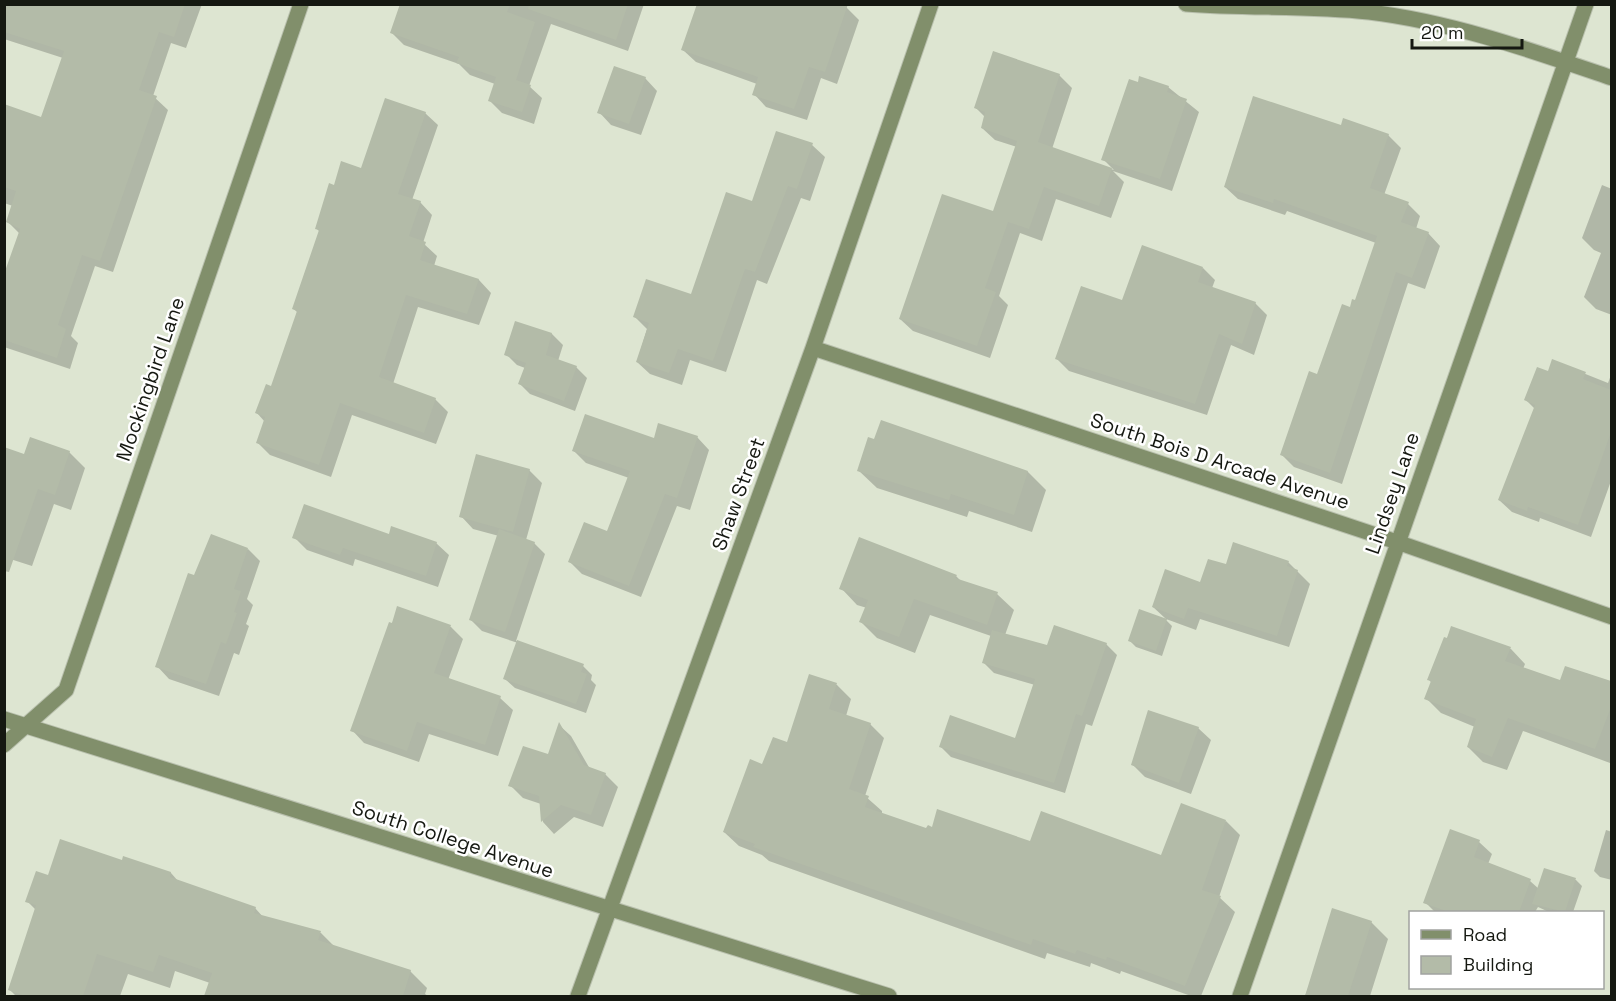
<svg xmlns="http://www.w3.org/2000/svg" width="1616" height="1001" font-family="'Space Grotesk',sans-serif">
<rect width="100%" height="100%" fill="#dde5d1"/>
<path fill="#0003" d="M4,4h198l-16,44 -15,-5 -18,53 15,14 -55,162 -18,-6 -24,70 7,7 -8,26 -66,-22v-68l16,-45 -13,-13 6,-15 -9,-3v-97l38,13 21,-61 -59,-19z
M402,4h242l-16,47 -77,-27 -22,62 13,12 -8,26 -32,-11 -12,-12 5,-17 -25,-9 -11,-11 -55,-19 -12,-12z
M846,7l13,13 -22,64 -16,-6 -14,42 -41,-13 -12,-13 3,-10 -61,-22 -13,-12z
M1059,75l13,13 -20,61 62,21 -11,-11 36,-75 29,3 31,25 -27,79 -59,-20 11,11 -13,36 -55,-19 -14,42 -22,-8 -21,63 9,9 -18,53 -77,-27 -13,-12 94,-106 23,-66 -22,-7 -13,-12 3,-11 -9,-9z
M645,78l12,13 -16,44 -30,-10 -12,-13z
M425,113l13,12 -26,75 8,2 12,13 -9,28 14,13 -3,10 45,14 12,13 -12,32 -61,-18 -25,77 42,15 13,13 -12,32 -84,-29 -21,62 -61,-22 -12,-12 7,-21 -8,-9 15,-25 26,-75 -4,-4 26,-77 -4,-4 19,-41 27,-17z
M1342,127l46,8 13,13 -17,47 24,9 12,12 -4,13 12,4 12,13 -15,43 -17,-6 -66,201 -48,-17 -12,-12 74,-154 20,-58 -89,-32 -2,4 -47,-16 -13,-12z
M812,145l13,12 -15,44 -9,-3 -34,86 -10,-4 -31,92 -36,-12 -8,25 -32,-11 -13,-12 10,-33 -12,-12 57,-21 61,-93z
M1602,185l10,4v126l-16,-6 -12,-12 17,-44 -7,-3 -12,-12z
M1203,268l12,12 -3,8 43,15 12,12 -13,40 -23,-10 -24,70 -138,-44 -12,-12 66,-57z
M516,323l36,11 11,11 -5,16 18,6 11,11 -12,33 -45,-17 -11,-11 6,-15 -8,-3 -11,-11z
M1553,361l55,22 4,-11v106l-21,59 -51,-19 -1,4 -27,-10 -13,-12 36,-91 -9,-9 23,-27z
M882,422l146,50 18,18 -14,42 -63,-21 -2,6 -90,-29 -19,-18 17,-29z
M697,437l12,13 -19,60 -13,-4 -36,91 -59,-23 -12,-12 37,-29 22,-55 -43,-15 -12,-12 81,-11z
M69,452l16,16 -14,42 -17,-6 -22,62 -28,-9 21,-101z
M529,470l13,13 -16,57 8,3 11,11 -29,87 67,25 9,9 -1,5 5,5 -10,28 -71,-25 -10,-9 13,-36 -36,-12 -11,-11 28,-84 -26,-7 -12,-13z
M294,537l142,6 13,12 -11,32 -83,-28 -2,7 -46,-16z
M248,549l12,12 -13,38 6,6 -7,19 3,2 -10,29 -5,-2 -15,43 -50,-17 -12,-13 38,-89z
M1288,562l22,22 -21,63 -89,-28 -4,11 -30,-11 -13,-12 48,-23 26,-18z
M956,576l5,5 36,13 17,16 -9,25 43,11 58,-2 11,11 -25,71 -6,-2 -21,69 -114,-36 -11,-11 76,-6 19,-55 -41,-12 -10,-10 7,-27 -61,-21 -15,38 -38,-15 -16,-16 6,-14 -10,-3 -16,-17z
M398,608l53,19 12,12 -15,41 52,18 13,12 -15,46 -69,-22 -10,28 -55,-19 -12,-13z
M1166,620l6,6 -10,30 -26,-9 -6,-6z
M1452,627l59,22 14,15 -2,5 38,13 24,-9 27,10 -2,80 -87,-32 -16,39 -24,-8 -15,-15 7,-20 -34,-14 -15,-15 6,-15 -3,-3z
M810,676l27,9 14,14 -5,17 24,8 14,14 -19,58 17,15v3l45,16 235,27 64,-36 14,14 -21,62 16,15 -34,84h-10l-70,-25 -1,3 -29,-11 -1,4 -43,-14 -2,6 -276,-98 -7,-6 -23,-9 -15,-14 39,-66 25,-22z
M1149,711l49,17 13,12 -20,54 -46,-17 -12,-12z
M559,725l12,11 19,33 15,5 13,13 -15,40 -29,-10 -20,17 -11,-12 -2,-18 -18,-6 -13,-13 38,-29z
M1606,830l6,2v48l-12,-3 -6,-6z
M1451,831l28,11 13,12 -4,10 42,17 9,8 6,-19 31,10 6,6 -9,26h-24l-11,-5 -3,5h-100l-10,-10z
M123,862l48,11 7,8 77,27 9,10 57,15 14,14 75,24 17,17 -2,6 3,2h-223l5,-13 -35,-12 -5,17 -42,-14 -8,22h-104l-6,-6 26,-80 -9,-9 22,-24z
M1371,922l17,17 -18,57h-65l7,-18z"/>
<path fill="#b3bba8" d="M4,4h181l-11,33 -15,-5 -20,58 18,6 -57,165 -18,-6 -24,70 8,4 -9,29 -53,-18v-66l16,-45 -14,-7 10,-31 -12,-4v-83l37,13 23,-66 -60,-19z
M400,4h110l-3,8 28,10 -19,58 15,5 -9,27 -34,-11 8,-24 -40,-14 3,-6 -69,-24z
M529,4h99l-12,36 -88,-31z
M697,4h151l-23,68 -16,-5 -15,42 -42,-14 6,-18 -77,-27z
M993,51l67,23 -22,68 74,26 -13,38 -55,-19 -15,42 -21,-7 -23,66 11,4 -19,54 -78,-27 43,-125 51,17 24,-70 -36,-13 4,-16 -11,-4z
M614,66l32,11 -17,47 -32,-11z
M1139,76l30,10 -2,6 20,7 -27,80 -59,-19 28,-81 9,3z
M1253,96l88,29 2,-7 46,16 -19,54 39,14 -8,20 28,10 -17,46 -16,-6 -66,201 -50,-18 29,-84 8,3 25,-70 8,3 2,-8 3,1 22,-64 -103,-37 -1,4 -49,-16z
M385,98l41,14 -28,82 23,7 -12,35 17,6 -6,18 59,19 -12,35 -61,-19 -27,82 57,21 -12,35 -84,-30 -21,62 -63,-22 9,-26 -10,-4 11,-29 5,2 26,-75 -5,-2 27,-79 -4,-1 14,-46 5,2 7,-24 20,7z
M776,131l37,12 -16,46 -9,-3 -33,86 -10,-3 -32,92 -35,-12 -9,24 -33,-11 13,-39 -16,-6 13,-38 45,15 35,-102 26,9z
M1142,245l61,22 -5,15 58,20 -14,42 -23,-10 -24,70 -140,-45 26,-73 41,14z
M515,321l37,12 -6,22 31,11 -13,35 -46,-17 8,-21 -22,-8z
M1552,359l34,13 -3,7 28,11v42l-33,93 -50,-18 -1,4 -29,-11 37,-95 -11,-5 13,-33 11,4z
M585,414l69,24 4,-15 40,13 -21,62 -12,-4 -36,92 -61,-24 16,-40 23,9 23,-60 -58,-20z
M881,420l147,51 -14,44 -63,-21 -2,6 -92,-29 11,-34 6,2z
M30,437l40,14 -15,44 -17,-6 -29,83 -5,-1v-124l20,7z
M476,454l54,15 -17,63 -54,-15z
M304,504l85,30 2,-8 46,16 -11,34 -83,-28 -3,7 -48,-17z
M499,529l36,13 -30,90 -36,-12z
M211,534l37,14 -14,41 7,2 -7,21 3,1 -11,31 -5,-2 -15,42 -51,-17 33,-94 6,2z
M859,537l98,38 -2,3 43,14 -11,33 -73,-26 -15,38 -40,-15 9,-22 -29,-11z
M1233,542l56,19 -2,5 11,4 -21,66 -89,-28 -4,11 -32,-12 13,-38 35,13 8,-23 18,5z
M397,606l54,19 -17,48 67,23 -16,49 -68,-23 -10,29 -57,-20 39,-109 3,1z
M1139,609l28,10 -11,32 -28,-10z
M1054,625l53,18 -25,73 -6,-2 -22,69 -115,-36 11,-32 65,23 20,-59 -53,-16 10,-33 55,15z
M1451,626l60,21 -6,14 55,19 5,-14 46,15v26l-16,42 -87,-31 -16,39 -25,-10 9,-28 -52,-20 7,-18 -4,-1 17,-43 3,1z
M517,640l67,24 -3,8 6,2 -11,30 -73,-25z
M809,674l28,9 -8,26 42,14 -22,66 20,7 -4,11 61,21 2,-3 4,2 5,-18 93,32 11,-30 120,44 20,-52 45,17 -24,70 19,6 -36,90 -78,-29 -1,3 -29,-10 -2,4 -42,-15 -2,6 -278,-98 2,-3 -32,-12 27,-73 12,5 11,-27 14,5z
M1148,710l51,17 -20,56 -48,-18z
M559,722l25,43 22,8 -15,42 -30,-10 -20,17 -2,-26 -31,-10 15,-40 25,8z
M1450,829l30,11 -6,17 57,22 -12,33h-70l-26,-9z
M60,839l62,21 1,-4 48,16 -1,5 86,30 -2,6 67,18 -3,9 93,30 -8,26h-199l8,-23 -53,-18 -6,17 -56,-18 -14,42h-58l-17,-6 28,-85 -11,-3 11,-31 12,4z
M1544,868l32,10 -11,34 -33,-8z
M1332,908l40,13 -24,75h-43z"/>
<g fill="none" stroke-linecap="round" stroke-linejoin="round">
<g stroke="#b9c0ae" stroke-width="17">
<path id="minor" d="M1186,4c61,5 122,1 183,8 83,10 164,39 243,66
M813,348l584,194 215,75
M4,719l885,277
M4,745l62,-55 235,-686
M578,996l235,-648 118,-344
M1240,996l346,-992"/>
</g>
<use href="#minor" stroke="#818f6b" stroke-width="15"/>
</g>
<g text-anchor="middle" stroke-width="5" stroke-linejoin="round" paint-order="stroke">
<g font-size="20" fill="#151811" stroke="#fff">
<text transform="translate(150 379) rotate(-71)" y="7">Mockingbird Lane</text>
<text transform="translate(1220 461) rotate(18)" y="7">South Bois D Arcade Avenue</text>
<text transform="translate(1392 493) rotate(-71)" y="7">Lindsey Lane</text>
<text transform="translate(738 494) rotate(-70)" y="7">Shaw Street</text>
<text transform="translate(453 839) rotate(18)" y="7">South College Avenue</text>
</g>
</g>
<rect width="1616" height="1001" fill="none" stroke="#151811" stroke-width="12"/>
<rect x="1409" y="911" width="195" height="78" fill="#ffffff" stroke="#a1a3a0" stroke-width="1.5"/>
<rect x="1421" y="930" width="30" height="9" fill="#818f6b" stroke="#a1a3a0" stroke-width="1.5"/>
<text x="1463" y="941" font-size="18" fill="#151811">Road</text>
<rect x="1421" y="956" width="30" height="18" fill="#b3bba8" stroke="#a1a3a0" stroke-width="1.5"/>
<text x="1463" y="971" font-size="18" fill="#151811">Building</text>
<path d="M1412 39v9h110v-9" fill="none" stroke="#151811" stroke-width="3"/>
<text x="1421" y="39" font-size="18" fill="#151811" stroke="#ffffff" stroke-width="4.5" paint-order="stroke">20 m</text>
</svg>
